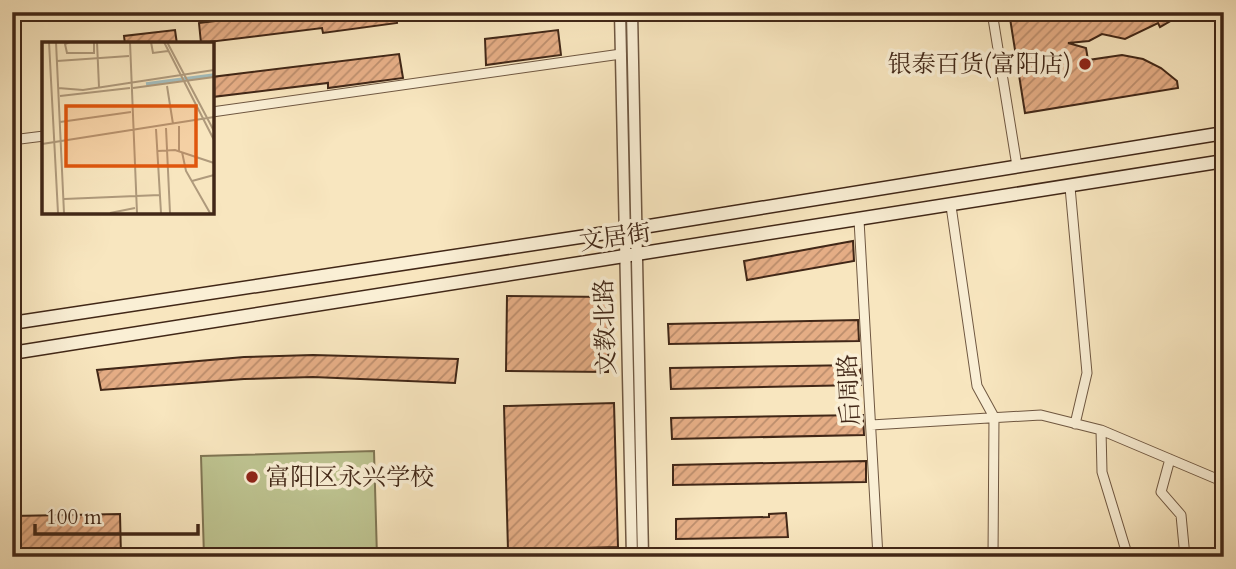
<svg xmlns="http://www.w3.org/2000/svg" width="1236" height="569" font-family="Cardo,'Noto Serif SC',serif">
<defs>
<pattern id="building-hatch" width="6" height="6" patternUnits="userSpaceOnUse" patternTransform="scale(1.75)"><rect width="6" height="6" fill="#e5ad85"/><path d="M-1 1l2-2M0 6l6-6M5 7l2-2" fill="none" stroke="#bb8d6c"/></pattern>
</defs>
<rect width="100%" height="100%" fill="#f8e6bf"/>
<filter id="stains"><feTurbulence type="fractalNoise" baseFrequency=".00286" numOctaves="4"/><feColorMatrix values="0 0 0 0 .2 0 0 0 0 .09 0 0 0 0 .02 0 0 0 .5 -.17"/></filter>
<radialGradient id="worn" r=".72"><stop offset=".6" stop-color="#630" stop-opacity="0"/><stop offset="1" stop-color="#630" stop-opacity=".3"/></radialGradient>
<path fill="#bec491" stroke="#807654" stroke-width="2" d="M374,451l3,106h-173l-3,-101z"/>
<path fill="url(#building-hatch)" stroke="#412717" stroke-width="2" d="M287,12h109l1,11 -74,10 -1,-5 -121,15 -2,-20z
M1009,12h177l-26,15 -2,-4 -33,16 -23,-5 -13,7 -21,2 18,5 2,12 34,-5 21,4 18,9 16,13 1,7 -153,25z
M175,30l2,14h-52l-1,-8z
M558,30l3,25 -75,10 -1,-26z
M399,54l4,24 -75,10v-5l-116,14v-20z
M853,241l1,20 -107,19 -3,-19z
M507,296l102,1 -1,75 -102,-1z
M858,320l1,21 -190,3 -1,-20z
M313,355l145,4 -3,24 -142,-6 -69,2 -143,11 -4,-20 147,-13z
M860,365l1,20 -190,4 -1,-21z
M614,403l4,144 -110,3 -4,-144z
M863,415l1,20 -192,4 -1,-21z
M866,461v21l-193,3v-20z
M786,513l2,24 -112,2v-20l93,-2v-3z
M120,514l1,43h-109v-41z"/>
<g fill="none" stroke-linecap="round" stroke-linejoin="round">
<g stroke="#6f5741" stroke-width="11">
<path id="minor" d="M992,12l25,154
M212,112l409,-58
M12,140l32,-4
M1070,187l17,186 -12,51
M951,206l26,180 17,31 -1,140
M859,220l19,337
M871,425l170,-10 60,15 123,52
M1101,430l1,42 26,85
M1170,459l-9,33 20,23 4,42"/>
</g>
<g stroke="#6f5741" stroke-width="13">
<path id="tertiary" d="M620,12l12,545
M632,12l11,545"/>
</g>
<g stroke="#412717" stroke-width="15">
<path id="secondary" d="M12,323l594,-90 618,-100
M12,353l1212,-192"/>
</g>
<use href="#minor" stroke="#faefd5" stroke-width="9"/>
<use href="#tertiary" stroke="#faefd5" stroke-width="10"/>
<use href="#secondary" stroke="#faefd5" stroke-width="12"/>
</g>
<g fill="#8f2418" stroke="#faefd5" stroke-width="2.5">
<circle cx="1085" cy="64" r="7"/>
<circle cx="252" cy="477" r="7"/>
</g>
<g text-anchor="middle" stroke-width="7" stroke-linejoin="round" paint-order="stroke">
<g font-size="24" fill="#412717" stroke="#faefd5" text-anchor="end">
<text x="1071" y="72">银泰百货(富阳店)</text>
<text x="266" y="485" text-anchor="start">富阳区永兴学校</text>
</g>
<g font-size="24" fill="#412717" stroke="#faefd5">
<text transform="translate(615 237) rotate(-8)" y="8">文居街</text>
<text transform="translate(605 327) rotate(-92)" y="8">文教北路</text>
<text transform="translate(849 390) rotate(-93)" y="8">后周路</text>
</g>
</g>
<g transform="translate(42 42)">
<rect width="172" height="172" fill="#f8e6bf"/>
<path fill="none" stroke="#a3bdbd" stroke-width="3.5" d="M104,42l68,-9"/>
<path fill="none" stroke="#af9a7c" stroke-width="2" d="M7,0l9,171M14,0l8,171M28,0l-5,2 2,9h27v-11M55,0l2,45M88,0l7,171M109,0l2,11 15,-2M122,0l50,98M125,0l47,89M15,19l72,-5M125,44l6,38M16,46l25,2 131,-20M91,46l81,-11M18,54l70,-8M18,80l71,-10M137,84v25M124,86l4,85M114,87l5,84M0,102l172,-27M116,109l17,-1 39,13M140,110l4,19 24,42M150,139l22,-6M22,157l96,-4M68,171l25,-5"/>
<path fill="#e0560d" fill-opacity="0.15" stroke="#e0560d" stroke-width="3.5" d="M24,64h130v60h-130z"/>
<rect width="172" height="172" fill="none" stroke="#412717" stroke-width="3.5"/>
</g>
<rect width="1236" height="569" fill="none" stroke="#f8e6bf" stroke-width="42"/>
<rect x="14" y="14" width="1208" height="541" fill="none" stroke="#412717" stroke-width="3.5"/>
<rect x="21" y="21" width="1194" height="527" fill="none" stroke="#412717" stroke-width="2"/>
<path d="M35 524v10h163v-10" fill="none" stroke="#412717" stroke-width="3.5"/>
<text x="46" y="524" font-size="21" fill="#412717" stroke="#faefd5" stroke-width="5" paint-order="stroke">100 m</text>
<rect width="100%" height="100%" filter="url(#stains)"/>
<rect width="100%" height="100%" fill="url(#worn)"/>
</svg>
